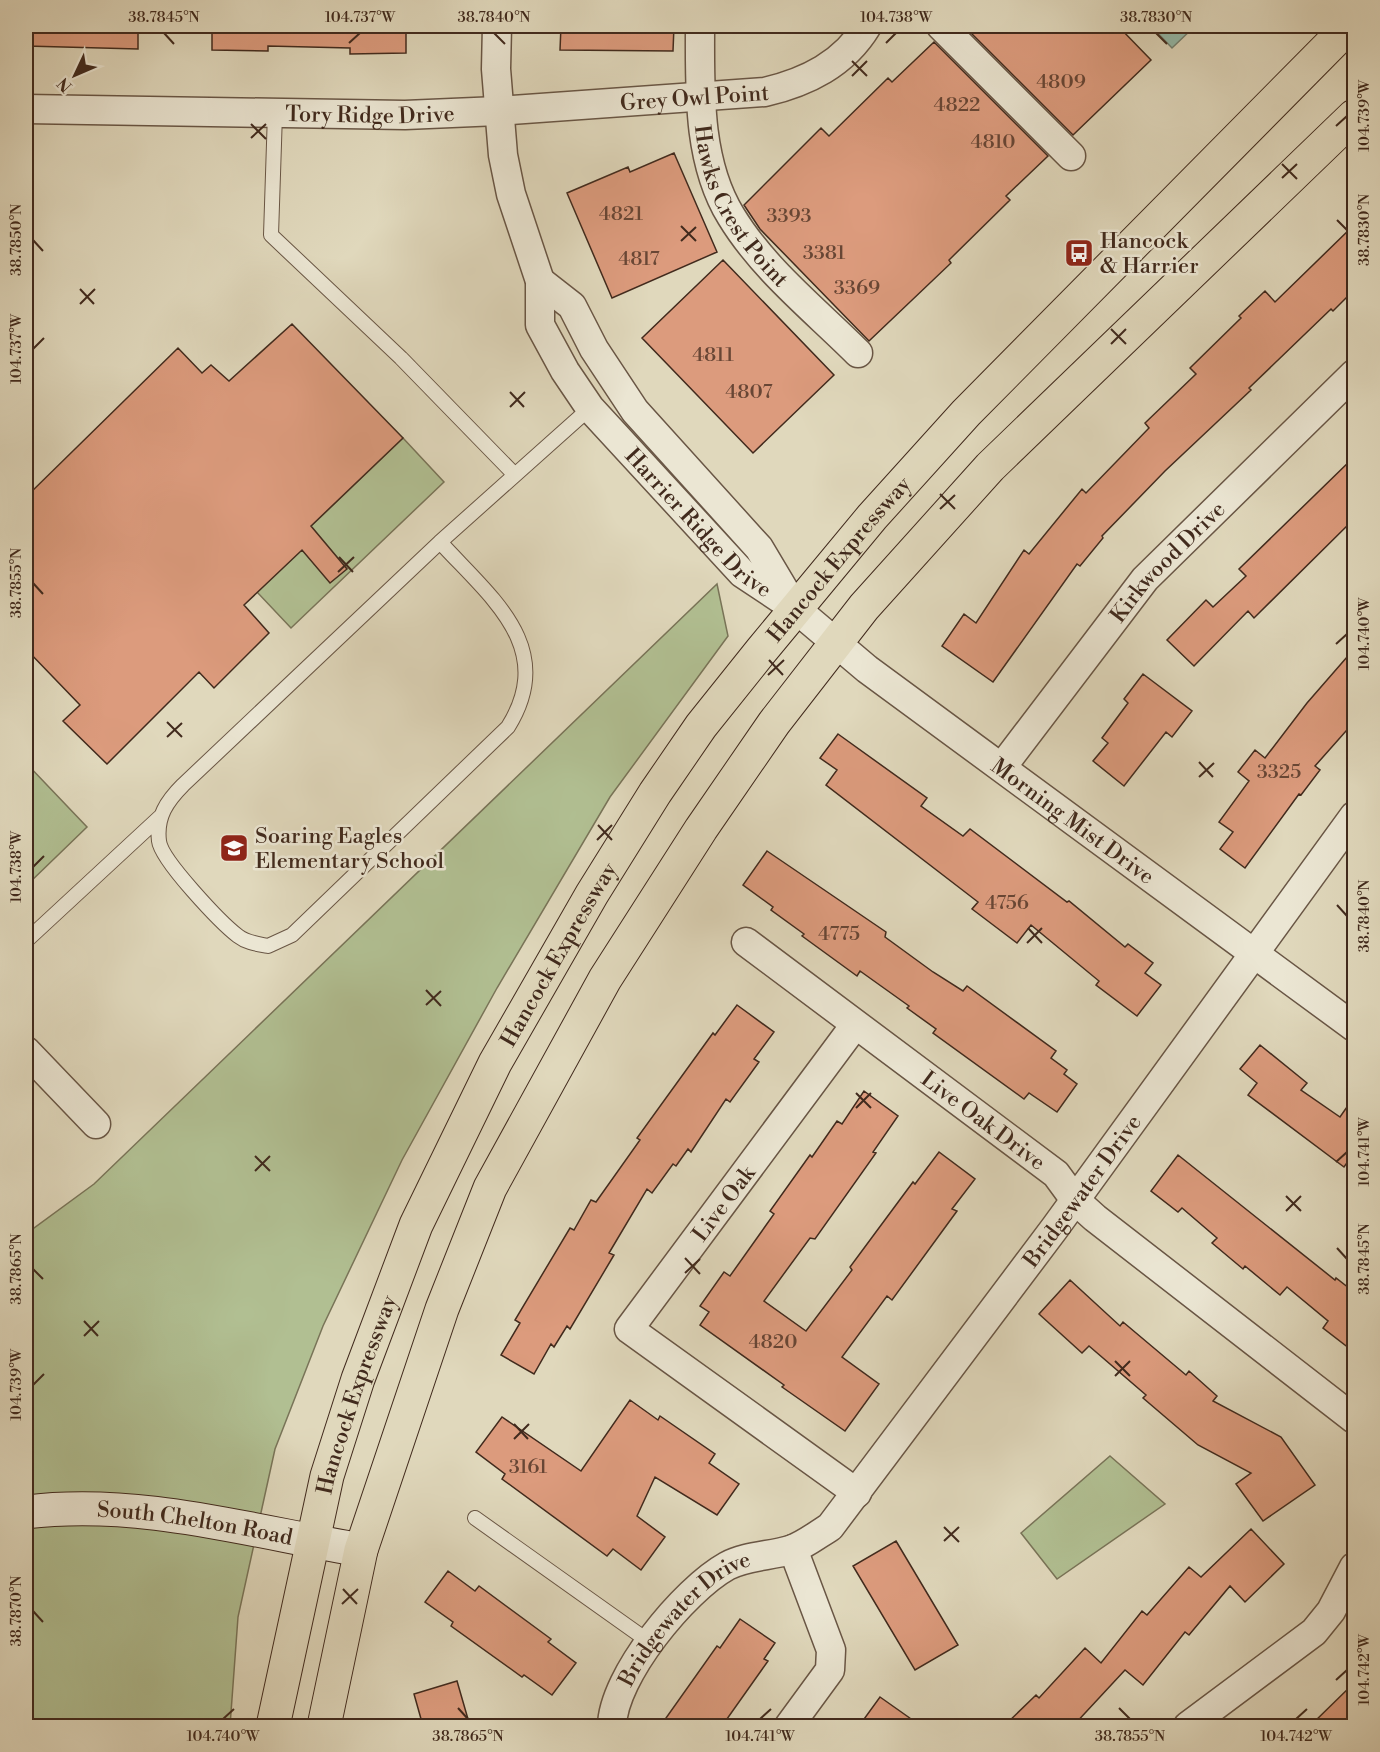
<svg xmlns="http://www.w3.org/2000/svg" width="1380" height="1752" font-family="'Libre Bodoni',serif">
<rect width="100%" height="100%" fill="#e0d8bc"/>
<filter id="stains"><feTurbulence type="fractalNoise" baseFrequency=".00333" numOctaves="4"/><feColorMatrix values="0 0 0 0 .2 0 0 0 0 .09 0 0 0 0 .02 0 0 0 .5 -.17"/></filter>
<radialGradient id="worn" r=".72"><stop offset=".6" stop-color="#630" stop-opacity="0"/><stop offset="1" stop-color="#630" stop-opacity=".3"/></radialGradient>
<path fill="#b1bf92" stroke="#797458" stroke-width="1.5" d="M403,438l41,44 -153,146 -34,-36 51,-63z
M717,584l11,52 -118,161 -113,191 -95,172 -79,166 -48,123 -37,168 -8,109h-204v-492l68,-50z
M26,763l61,64 -61,59z
M1110,1456l55,48 -108,75 -36,-46z"/>
<path fill="#95bbab" stroke="#738172" stroke-width="1.5" d="M1151,26h44l-23,22z"/>
<path fill="#dc9b7d" stroke="#412a1d" stroke-width="1.5" d="M26,26h112v23l-112,-3z
M212,26h194v27l-56,1v-6l-82,-2v5l-56,-1z
M561,26h113l-1,25 -113,-1z
M964,26h154l33,34 -78,75z
M934,42l114,114 -42,40 4,4 -61,60 2,3 -82,78 -109,-112 -16,-24 77,-77 8,8 59,-58 4,4z
M674,153l43,99 -105,46 -45,-105 61,-26 2,5z
M1354,225v65l-21,21 -2,-2 -82,79 2,2 -86,81 -63,65 1,2 -23,28 -3,-2 -84,118 -51,-36 22,-32 12,9 48,-73 5,4 53,-65 4,4 63,-65 -4,-5 51,-49 -6,-6 51,-50 -2,-2 26,-25 10,11z
M723,260l111,115 -81,78 -111,-115z
M292,324l111,114 -92,88 36,43 -17,14 -28,-33 -58,55 25,28 -55,55 -15,-16 -92,92 -44,-43 17,-16 -54,-56v-152l152,-149 24,25 9,-8 18,16z
M1354,457v62l-100,99 -6,-7 -54,55 -27,-26 39,-40 7,7 33,-31 -7,-7z
M1354,649v73l-39,44 5,4 -19,25 -2,-1 -54,74 -25,-19 13,-17 -14,-10 30,-41 -11,-9 17,-22 10,8 42,-55z
M1143,674l49,37 -20,26 -6,-5 -42,54 -31,-25 15,-18 -6,-5 26,-35 -4,-4z
M838,734l89,64 -6,8 42,30 7,-7 97,73 2,-1 56,46 3,-3 25,19 -8,10 16,12 -24,31 -41,-31 3,-4 -68,-56 -14,18 -45,-34 6,-7 -152,-117 11,-15 -17,-12z
M767,851l119,81 -1,5 48,35 30,19 4,-5 89,65 -5,7 16,12 -3,4 13,10 -20,28 -28,-19 -5,6 -91,-66 3,-4 -29,-21 2,-2 -49,-35 -3,5 -55,-40 2,-2 -33,-24 2,-3 -30,-22z
M737,1005l37,27 -20,27 5,3 -29,40 -4,-3 -35,53 -3,-3 -12,17 -3,-2 -21,29 -5,-4 -38,64 5,2 -44,74 -3,-3 -13,21 -3,-3 -17,30 -33,-19 19,-32 -5,-3 55,-92 4,2 17,-30 5,2 44,-62 -3,-2 76,-105 2,2z
M1260,1045l47,38 -6,7 39,27 14,-20v56l-10,14 -96,-72 9,-12 -17,-14z
M864,1091l34,25 -25,36 3,1 -61,86 -5,-1 -46,63 42,30 46,-61 -2,-3 63,-85 2,2 24,-32 36,27 -23,30 5,2 -65,89 -5,-4 -45,61 37,27 -34,47 -63,-44 2,-2 -84,-60 9,-13 -9,-6 24,-34 6,4 44,-62 -4,-3 40,-56 2,2 25,-36 5,3z
M1178,1155l157,125 1,-2 18,14v60l-31,-24 5,-7 -41,-34 -7,8 -35,-29 -2,3 -31,-26 5,-5 -35,-30 -4,4 -27,-21z
M1070,1280l50,46 3,-4 63,53 3,-4 28,25 -4,5 68,36 34,48 -52,36 -27,-37 15,-11 -53,-28 -55,-47 3,-3 -57,-49 -7,7 -43,-39z
M630,1400l28,20 2,-4 55,38 -6,9 30,21 -22,31 -62,-38 -18,39 28,21 -24,33 -28,-21 -6,7 -105,-77 3,-5 -29,-22 26,-35 79,54z
M1251,1529l33,35 -39,38 -15,-16 -41,49 -4,-3 -42,53 -18,-15 -52,56h-69l32,-31 3,3 46,-50 16,15 41,-52 5,4 42,-48 12,10z
M896,1541l62,104 -43,25 -62,-104z
M448,1571l27,20 4,-5 72,53 -3,3 28,21 -24,32 -28,-20 -2,2 -71,-51 2,-4 -28,-20z
M740,1619l35,24 -11,16 4,2 -46,65h-42l-14,-8 51,-72 3,2z
M457,1681l13,45h-47l-9,-32z
M1354,1683v43h-44z
M880,1697l41,29h-62z"/>
<g fill="none" stroke-linecap="round" stroke-linejoin="round">
<g stroke="#695645" stroke-width="16">
<path id="lane" d="M275,113l-4,122 130,123 114,117
M440,542c50,55 118,105 68,185l-216,208 -24,11c-10,-2 -21,-3 -30,-10 -17,-13 -77,-76 -79,-95 -3,-24 8,-40 24,-56l257,-243 150,-134
M26,941l135,-125
M475,1518l176,125"/>
</g>
<g stroke="#695645" stroke-width="31">
<g id="street">
<path id="s1" d="M497,26l-1,43 7,86 8,39 29,87v44l25,46 25,37 152,165 54,36 71,60 487,358"/>
<path id="s2" d="M700,26c0,62 -3,135 31,190 32,53 84,94 127,137"/>
<path d="M941,26l130,130"/>
<path id="s3" d="M26,109l379,6 93,-4 267,-19c42,-10 79,-28 102,-66"/>
<path d="M540,281l32,25 22,43 41,62 124,137 31,52"/>
<path id="s4" d="M1002,767l143,-188 209,-205"/>
<path id="s5" d="M746,942l310,232 19,26 20,18 259,201"/>
<path d="M855,1025l-226,304 228,164"/>
<path d="M26,1051l70,73"/>
<path id="s6" d="M612,1726c1,-50 72,-136 115,-160 18,-10 43,-10 63,-16 13,-4 27,-15 40,-23l224,-298 300,-413"/>
<path d="M789,1726l41,-56 1,-20 -38,-101"/>
<path d="M1188,1726l126,-94 17,-21 23,-44"/>
</g>
</g>
<g stroke="#412a1d" stroke-width="35">
<g id="secondary">
<path id="s7" d="M26,1512c113,-14 224,19 335,38"/>
</g>
</g>
<g stroke="#412a1d" stroke-width="35">
<g id="primary">
<path id="s8" d="M273,1726l54,-250 31,-97 58,-154 79,-162 97,-169 63,-101 46,-67 60,-75 111,-134 94,-104 383,-387"/>
<path d="M324,1726l37,-176 81,-241 48,-121 115,-209 96,-150 73,-106 90,-116 126,-140 364,-351"/>
</g>
</g>
<use href="#lane" stroke="#ebe6d3" stroke-width="14"/>
<use href="#street" stroke="#ebe6d3" stroke-width="28"/>
<use href="#secondary" stroke="#ebe6d3" stroke-width="33"/>
<use href="#primary" stroke="#e0d8bc" stroke-width="33"/>
</g>
<path fill="none" stroke="#412a1d" stroke-width="2" d="M164,33l10,11M494,33l11,11M1156,33l11,11M349,43l11,-10M886,43l10,-10M852,61l15,15M852,76l15,-15M251,124l15,15M1336,126l11,-10M251,138l15,-14M1282,164l15,15M1282,178l15,-14M1337,220l10,10M681,226l15,15M33,240l10,11M681,241l15,-14M80,289l14,15M80,304l15,-15M1111,329l15,15M1111,344l15,-15M33,349l11,-11M510,392l14,15M510,407l15,-15M940,494l15,15M940,509l15,-14M339,557l14,15M338,572l16,-15M33,583l10,11M1336,644l11,-10M769,660l14,15M768,675l16,-15M167,722l15,15M167,737l15,-14M1199,762l14,15M1199,777l15,-14M598,825l14,15M597,840l15,-15M33,867l11,-11M1337,905l10,11M1028,928l14,15M1027,943l15,-15M426,990l15,16M426,1005l15,-14M856,1093l15,15M856,1108l15,-15M255,1156l15,15M1336,1162l11,-10M255,1171l15,-15M1286,1196l15,15M1286,1211l15,-15M1337,1248l10,11M685,1258l15,16M33,1269l10,10M685,1273l15,-14M84,1321l14,15M84,1336l15,-15M1115,1361l15,15M1115,1376l15,-15M33,1385l11,-11M514,1424l14,15M514,1439l15,-15M944,1527l15,15M944,1541l15,-14M343,1589l14,15M342,1604l16,-15M33,1611l10,11M1336,1680l11,-10M458,1708l10,11M1119,1708l11,11M223,1719l11,-10M760,1719l11,-10M1296,1719l11,-10"/>
<defs>
<g id="bus-square" transform="scale(1.5)"><rect x="-9" y="-9" width="18" height="18" rx="4" fill="#8f2418" stroke="#ebe6d3"/><path d="M-5-6H5V4H4V6H2V4H-2V6H-4V4H-5ZM-3.5-4V0h7V-4ZM-3.5 1.2v1.5H-2V1.2ZM2 1.2v1.5H3.5V1.2Z" fill="#fff"/></g>
<g id="school-square" transform="scale(1.5)"><rect x="-9" y="-9" width="18" height="18" rx="4" fill="#8f2418" stroke="#ebe6d3"/><path d="M0-5L7-2L0 1L-7-2ZM-4 1L0 2.5L4 1V4Q0 6-4 4Z" fill="#fff"/></g>
</defs>
<g fill-rule="evenodd">
<use href="#bus-square" x="1079" y="253"/>
<use href="#school-square" x="234" y="848"/>
</g>
<g text-anchor="middle" stroke-width="5" stroke-linejoin="round" paint-order="stroke">
<g font-size="20" fill="#684635">
<text x="1061" y="88">4809</text>
<text x="957" y="111">4822</text>
<text x="993" y="148">4810</text>
<text x="621" y="220">4821</text>
<text x="789" y="222">3393</text>
<text x="824" y="259">3381</text>
<text x="639" y="265">4817</text>
<text x="857" y="294">3369</text>
<text x="713" y="361">4811</text>
<text x="749" y="398">4807</text>
<text x="1279" y="778">3325</text>
<text x="1007" y="909">4756</text>
<text x="839" y="940">4775</text>
<text x="773" y="1348">4820</text>
<text x="528" y="1473">3161</text>
</g>
<g font-size="22" fill="#412a1d" stroke="#ebe6d3">
<text dy="8" stroke="none"><textPath href="#s3" startOffset="669">Grey Owl Point</textPath></text>
<text dy="8" stroke="none"><textPath href="#s3" startOffset="344">Tory Ridge Drive</textPath></text>
<text dy="8" stroke="none"><textPath href="#s2" startOffset="190">Hawks Crest Point</textPath></text>
<text dy="8" stroke="none"><textPath href="#s1" startOffset="560">Harrier Ridge Drive</textPath></text>
<text dy="8" stroke="none"><textPath href="#s8" startOffset="1314">Hancock Expressway</textPath></text>
<text dy="8" stroke="none"><textPath href="#s4" startOffset="264">Kirkwood Drive</textPath></text>
<text dy="8" stroke="none"><textPath href="#s1" startOffset="1040">Morning Mist Drive</textPath></text>
<text dy="8" stroke="none"><textPath href="#s8" startOffset="828">Hancock Expressway</textPath></text>
<text dy="8" stroke="none"><textPath href="#s5" startOffset="297">Live Oak Drive</textPath></text>
<text dy="8" stroke="none"><textPath href="#s6" startOffset="734">Bridgewater Drive</textPath></text>
<text transform="translate(723 1203) rotate(-53)" y="8">Live Oak</text>
<text dy="8" stroke="none"><textPath href="#s8" startOffset="342">Hancock Expressway</textPath></text>
<text dy="8" stroke="none"><textPath href="#s7" startOffset="170">South Chelton Road</textPath></text>
<text dy="8" stroke="none"><textPath href="#s6" startOffset="135">Bridgewater Drive</textPath></text>
</g>
<g font-size="22" fill="#412a1d" stroke="#ebe6d3" text-anchor="start">
<text x="1100" y="248">Hancock<tspan x="1100" dy="25">&amp; Harrier</tspan></text>
<text x="255" y="843">Soaring Eagles<tspan x="255" dy="25">Elementary School</tspan></text>
</g>
</g>
<rect width="1380" height="1752" fill="none" stroke="#e0d8bc" stroke-width="66"/>
<g transform="translate(75 75) rotate(226)" stroke="#ebe6d3" stroke-width="4.5" paint-order="stroke">
<path d="M0-4.5L10 22L0 15L-10 22Z" fill="#412a1d"/>
<text y="-9" font-size="16" font-weight="bold" text-anchor="middle" fill="#412a1d">N</text>
</g>
<rect x="33" y="33" width="1314" height="1686" fill="none" stroke="#412a1d" stroke-width="2"/>
<g font-size="15" text-anchor="middle" fill="#412a1d">
<text x="164" y="22">38.7845°N</text>
<text x="360" y="22">104.737°W</text>
<text x="494" y="22">38.7840°N</text>
<text x="896" y="22">104.738°W</text>
<text x="1156" y="22">38.7830°N</text>
<text transform="translate(1364 116) rotate(-90)" y="5">104.739°W</text>
<text transform="translate(1364 230) rotate(-90)" y="5">38.7830°N</text>
<text transform="translate(16 240) rotate(-90)" y="5">38.7850°N</text>
<text transform="translate(16 349) rotate(-90)" y="5">104.737°W</text>
<text transform="translate(16 583) rotate(-90)" y="5">38.7855°N</text>
<text transform="translate(1364 634) rotate(-90)" y="5">104.740°W</text>
<text transform="translate(16 867) rotate(-90)" y="5">104.738°W</text>
<text transform="translate(1364 916) rotate(-90)" y="5">38.7840°N</text>
<text transform="translate(1364 1152) rotate(-90)" y="5">104.741°W</text>
<text transform="translate(1364 1259) rotate(-90)" y="5">38.7845°N</text>
<text transform="translate(16 1269) rotate(-90)" y="5">38.7865°N</text>
<text transform="translate(16 1385) rotate(-90)" y="5">104.739°W</text>
<text transform="translate(16 1611) rotate(-90)" y="5">38.7870°N</text>
<text transform="translate(1364 1670) rotate(-90)" y="5">104.742°W</text>
<text x="223" y="1741">104.740°W</text>
<text x="468" y="1741">38.7865°N</text>
<text x="760" y="1741">104.741°W</text>
<text x="1130" y="1741">38.7855°N</text>
<text x="1296" y="1741">104.742°W</text>
</g>
<rect width="100%" height="100%" filter="url(#stains)"/>
<rect width="100%" height="100%" fill="url(#worn)"/>
</svg>
